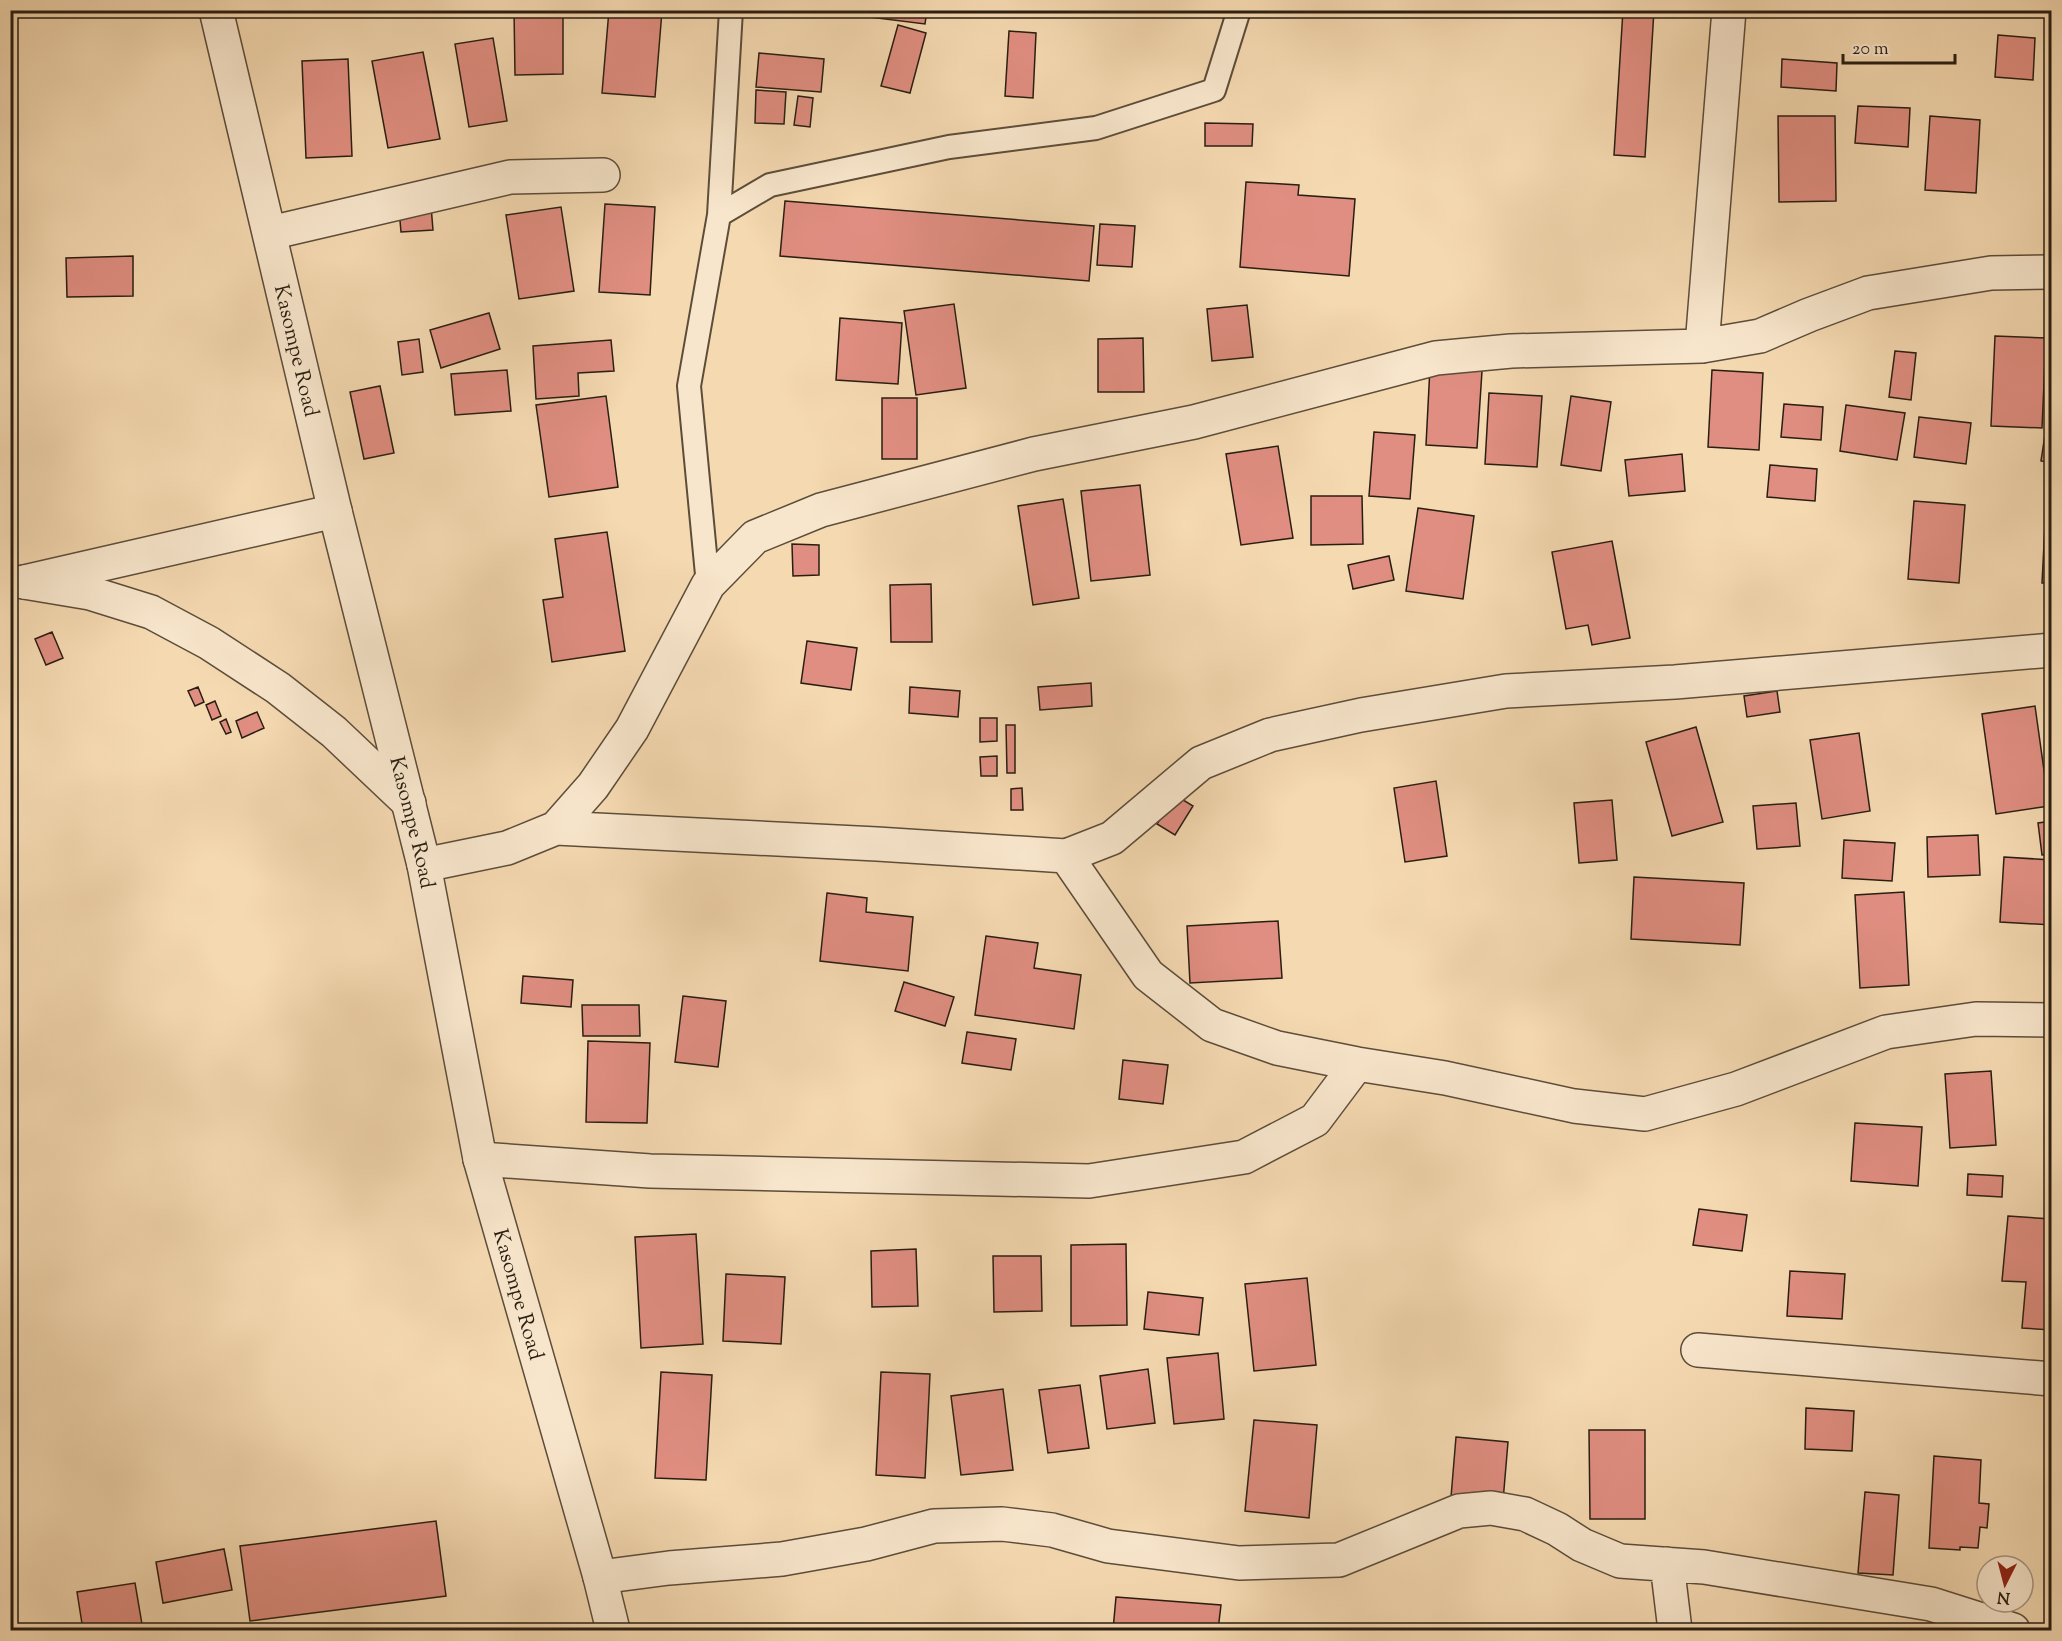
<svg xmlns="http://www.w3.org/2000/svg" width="2062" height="1641" font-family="'Sorts Mill Goudy',serif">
<rect width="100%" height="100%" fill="#f5d9b1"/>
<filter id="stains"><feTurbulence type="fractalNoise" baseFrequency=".00333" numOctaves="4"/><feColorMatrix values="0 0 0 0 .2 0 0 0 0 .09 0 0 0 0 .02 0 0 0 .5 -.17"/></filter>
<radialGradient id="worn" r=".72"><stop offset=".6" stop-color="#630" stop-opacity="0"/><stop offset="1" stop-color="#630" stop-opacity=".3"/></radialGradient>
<path fill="#e08e81" stroke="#291e12" stroke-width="1.5" d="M514,10h49v64l-48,1z
M609,10l53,1 -7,86 -53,-4z
M813,10h114l-2,14z
M1623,10h31l-9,147 -31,-2z
M898,25l28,8 -16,60 -29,-7z
M1009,31l27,2 -3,65 -28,-2z
M1998,35l37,3 -2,42 -38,-3z
M493,38l14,83 -38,6 -14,-83z
M423,52l17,87 -52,9 -16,-87z
M759,53l65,6 -3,33 -65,-5z
M348,59l4,97 -46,2 -4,-97z
M1782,59l55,4 -1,28 -55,-4z
M756,90l30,2 -2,32 -29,-1z
M798,96l15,2 -3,29 -16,-2z
M1858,106l52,2 -2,39 -53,-4z
M1778,116h57l1,85 -57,1z
M1930,116l50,4 -4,73 -51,-3z
M1205,123l48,1 -1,22h-47z
M1246,182l53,3 -1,10 57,4 -6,77 -109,-9z
M785,201l309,25 -5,55 -309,-25z
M605,204l50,3 -5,88 -51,-3z
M431,206l2,24 -32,2 -2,-23z
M561,207l13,84 -55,8 -13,-84z
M1100,224l35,2 -3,41 -35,-2z
M133,256v40l-66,1 -1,-39z
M954,304l12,84 -50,7 -12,-84z
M1247,305l6,52 -41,4 -5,-52z
M489,313l11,36 -59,19 -11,-38z
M840,318l62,5 -4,61 -62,-4z
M1995,336l51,2 -4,90 -51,-2z
M1143,338l1,54h-46v-53z
M419,339l4,33 -21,3 -4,-33z
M611,340l3,31 -36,2 1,23 -43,3 -3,-53z
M1895,351l21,2 -5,47 -22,-3z
M1430,367l52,4 -5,77 -51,-3z
M507,370l4,41 -56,4 -4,-41z
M1712,370l51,3 -4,77 -51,-3z
M380,386l14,67 -30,6 -14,-67z
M1489,393l53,3 -5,71 -52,-3z
M606,396l12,91 -69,10 -13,-92z
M1571,396l40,6 -10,69 -40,-6z
M882,398h35v61h-35z
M1784,404l39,3 -2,33 -40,-3z
M1846,405l59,8 -8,47 -57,-9z
M1919,417l52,6 -5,41 -52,-7z
M2046,428l6,1v34l-11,-2z
M1374,432l41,3 -5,64 -41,-3z
M1278,446l15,92 -52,7 -15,-91z
M1682,454l3,37 -56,5 -4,-36z
M1770,465l47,4 -2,32 -48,-4z
M1140,485l10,90 -59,6 -10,-90z
M2047,486l5,1v96h-10z
M1311,496h51l1,48 -52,1z
M1063,499l16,99 -46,7 -15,-99z
M1914,501l51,4 -6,78 -51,-4z
M1418,508l56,8 -11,83 -57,-8z
M607,532l18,119 -73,11 -9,-62 20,-3 -8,-58z
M1612,541l18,97 -38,7 -4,-20 -22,4 -14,-77z
M792,544l27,1v30l-26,1z
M1389,556l5,24 -41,9 -5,-24z
M931,584l1,58h-41l-1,-57z
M52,632l11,26 -17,7 -11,-26z
M807,641l50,7 -6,42 -50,-7z
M1091,683l1,23 -52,4 -2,-23z
M198,687l6,15 -9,4 -7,-15z
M910,687l50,4 -2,26 -49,-4z
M1777,691l3,21 -33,5 -3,-21z
M215,701l6,15 -9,4 -6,-15z
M2035,706l14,100 -53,8 -14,-100z
M257,712l7,16 -22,10 -6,-17z
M980,718h17v23l-17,1z
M226,719l5,13 -5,2 -6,-12z
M1006,725h9v48h-8z
M1696,727l27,95 -51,14 -26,-94z
M1859,733l11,78 -48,8 -12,-79z
M997,756v20h-16l-1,-19z
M1436,781l11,75 -42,6 -11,-74z
M1022,788l1,22h-12v-21z
M1175,795l18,11 -18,29 -18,-11z
M1612,800l5,60 -38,3 -5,-60z
M1796,803l4,43 -43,3 -4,-43z
M2052,821v33l-10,1 -4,-32z
M1978,835l2,40 -52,2 -1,-40z
M1844,840l51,3 -3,38 -50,-3z
M2004,857l48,3v65l-52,-3z
M1634,877l110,6 -4,62 -109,-6z
M1904,892l5,93 -49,3 -5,-93z
M827,893l40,5 -1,14 47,5 -5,54 -88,-10z
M1278,921l4,57 -92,5 -3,-57z
M986,936l52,7 -4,25 47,7 -7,54 -99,-14z
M523,976l50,4 -2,27 -50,-4z
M904,982l50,15 -9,29 -50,-15z
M683,996l43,5 -8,66 -43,-5z
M582,1005h57l1,31h-57z
M967,1032l49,7 -5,31 -49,-7z
M588,1041l62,2 -3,80 -61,-1z
M1123,1060l45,5 -5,39 -44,-5z
M1991,1071l5,74 -46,3 -5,-74z
M1855,1123l67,4 -4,59 -67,-5z
M1968,1174l35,2 -1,21 -35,-2z
M1699,1209l48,6 -5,36 -49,-6z
M2008,1216l44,3v111l-30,-2 4,-46 -24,-1z
M696,1234l7,110 -62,4 -6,-111z
M1126,1244l1,81 -56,1v-81z
M916,1249l2,57 -46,1 -1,-56z
M993,1256h48l1,55 -48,1z
M1790,1271l55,3 -3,45 -55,-3z
M726,1274l59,3 -4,67 -58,-3z
M1307,1278l9,87 -62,6 -9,-87z
M1148,1292l55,6 -4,37 -55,-6z
M1218,1353l6,66 -50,5 -7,-66z
M1148,1369l7,54 -48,6 -7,-53z
M661,1372l51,3 -6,105 -51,-2z
M881,1372l49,2 -5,104 -49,-3z
M1080,1385l9,63 -41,5 -9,-63z
M1003,1389l10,81 -52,5 -10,-79z
M1806,1408l48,3 -2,40 -47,-2z
M1254,1420l63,5 -8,93 -64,-7z
M1589,1430h56v89h-55z
M1456,1437l52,5 -5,59 -52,-4z
M1934,1456l47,4 -2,43 10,1 -2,24 -7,-1 -2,21 -18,-1v3l-31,-2z
M1865,1492l34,3 -6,80 -35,-2z
M436,1521l10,75 -196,25 -10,-75z
M224,1549l8,41 -69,13 -7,-41z
M135,1583l8,47h-60l-6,-38z
M1116,1597l105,8 -3,25h-105z"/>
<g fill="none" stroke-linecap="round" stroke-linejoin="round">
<g stroke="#5c4d3a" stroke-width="26">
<path id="service" d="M719,215l51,-30 179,-38 147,-19 118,-38 25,-80
M708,585l-19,-199 30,-171 12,-205"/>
</g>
<g stroke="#5c4d3a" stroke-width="36">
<path id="minor" d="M270,233l240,-56 93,-2
M1702,346l27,-336
M24,582l311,-71
M556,828l321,16 189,12 46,-18 89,-75 69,-28 91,-20 145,-24 169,-9 377,-32
M1066,856l82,119 64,50 65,23 80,16 88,14 129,28 71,8 91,-25 150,-57 90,-13 76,1
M424,865l83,-17 49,-20 37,-42 39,-57 76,-144 47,-48 66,-27 213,-56 160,-32 242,-64 75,-7 191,-5 58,-10 49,-21 59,-22 123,-20 61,-1
M480,1159l170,12 439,10 155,-24 71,-37 42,-56
M1698,1350l354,29
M1667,1564l8,66
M600,1577l69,-9 113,-9 84,-15 68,-18 68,-2 50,6 56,16 131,17 100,-3 120,-49 32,-3 34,6 32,15 25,16 38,16 84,6 227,37 82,26"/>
</g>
<g stroke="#5c4d3a" stroke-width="36">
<g id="tertiary">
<path id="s1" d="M216,10l119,501 89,354 56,294 120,418 13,53"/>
<path d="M24,582l66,11 61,19 58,31 69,45 56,44 75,71"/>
</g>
</g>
<use href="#service" stroke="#f8e6cc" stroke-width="22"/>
<use href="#minor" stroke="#f8e6cc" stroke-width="33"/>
<use href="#tertiary" stroke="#f8e6cc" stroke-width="33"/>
</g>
<g text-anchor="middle" stroke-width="4.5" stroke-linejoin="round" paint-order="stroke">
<g font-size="21" fill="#291e12" stroke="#f8e6cc">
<text dy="7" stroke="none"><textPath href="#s1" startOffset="350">Kasompe Road</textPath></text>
<text dy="7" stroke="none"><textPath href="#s1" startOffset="836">Kasompe Road</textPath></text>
<text dy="7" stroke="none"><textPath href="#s1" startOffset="1320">Kasompe Road</textPath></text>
</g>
</g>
<rect width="2062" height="1641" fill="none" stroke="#f5d9b1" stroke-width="36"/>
<rect x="12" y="12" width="2038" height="1617" fill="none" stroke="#291e12" stroke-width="3"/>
<rect x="18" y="18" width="2026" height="1605" fill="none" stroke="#291e12" stroke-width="1.5"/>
<g transform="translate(2005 1584) rotate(186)"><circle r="28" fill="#f8e6cc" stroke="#a59682" stroke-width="1.5"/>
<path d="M0-4.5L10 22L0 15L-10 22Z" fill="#8f2418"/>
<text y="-9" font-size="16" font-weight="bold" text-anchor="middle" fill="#291e12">N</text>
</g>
<path d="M1843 54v9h112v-9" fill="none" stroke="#291e12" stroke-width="3"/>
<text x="1852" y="54" font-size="18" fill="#291e12" stroke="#f8e6cc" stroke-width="4.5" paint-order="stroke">20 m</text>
<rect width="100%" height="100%" filter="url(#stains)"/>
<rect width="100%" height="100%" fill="url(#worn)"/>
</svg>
